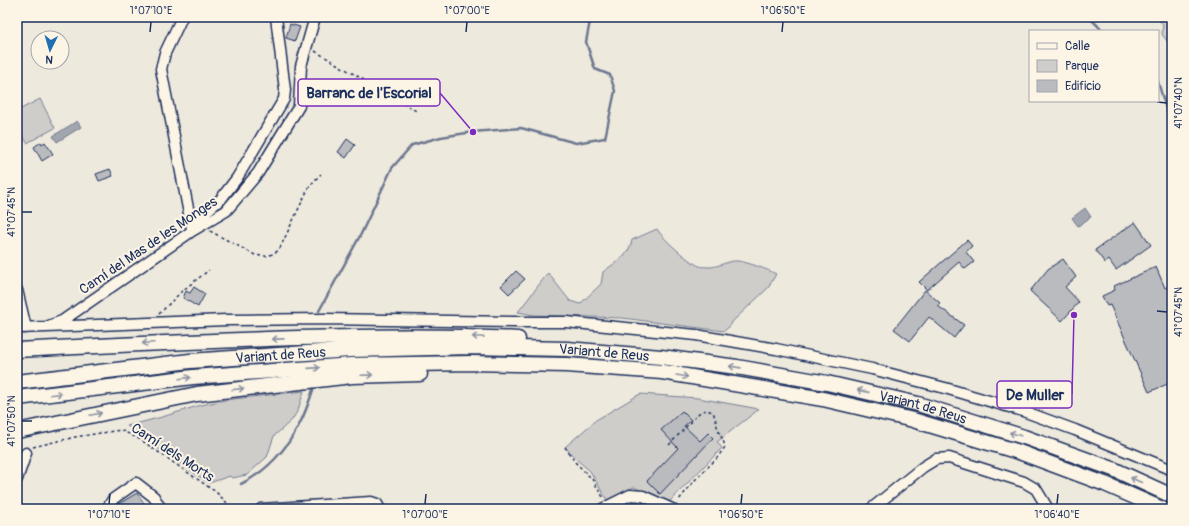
<svg xmlns="http://www.w3.org/2000/svg" width="1189" height="526" font-family="Pangolin,sans-serif">
<rect width="100%" height="100%" fill="#eee9dd"/>
<filter id="ink" filterUnits="userSpaceOnUse"><feTurbulence type="fractalNoise" baseFrequency=".025" numOctaves="2"/><feDisplacementMap in="SourceGraphic" scale="8" xChannelSelector="R" yChannelSelector="G"/><feConvolveMatrix kernelMatrix="1 2 1 2 8 2 1 2 1" color-interpolation-filters="sRGB"/></filter>
<g filter="url(#ink)">
<path fill="#cfcdca" stroke="#757e94" d="M1155,17h17v31l-10,-14 1,-10z
M40,99l15,29 -28,15 -10,-18v-14z
M657,229c6,10 31,32 42,37 3,1 8,1 12,1 9,-1 19,-7 27,-6 9,1 31,9 38,13l-8,14 -35,33 -3,5 -6,5 -102,-13 -89,-3 -15,-3 30,-39 22,28 10,3 21,-20 2,-12c11,-9 27,-16 29,-32z
M304,391l-6,19 -6,10 -18,16 -7,21 -20,18 -15,3 -2,-2 -21,7 -45,-30 -37,-27 35,-9 39,-12 24,-5z
M640,394l58,4 61,11 -42,33 5,6 -54,55 -34,-16 -27,13 -17,-29 -13,-11 -12,-13 31,-27z"/>
<path fill="#a2a7af" stroke="#6c778f" d="M77,121l4,6 -24,15 -4,-6z
M1085,208l6,9 -13,9 -6,-8z"/>
<g fill="none" stroke-linecap="round" stroke-linejoin="round">
<path stroke="#6c778f" stroke-width="2.5" d="M1087,17l4,2 12,12
M1158,82l14,47
M319,311l42,-77 31,-66 20,-23 29,-8 32,-5 48,-4 55,15 29,-5 10,-47 -5,-16 -15,-6 -9,-27 4,-21 7,-4
M241,484c25,-12 46,-35 58,-59 6,-11 10,-23 14,-35"/>
</g>
<path fill="#babbbe" stroke="#1b2f5e" d="M290,24l10,3 -5,14 -9,-3z
M347,139l8,6 -9,13 -8,-6z
M41,142l1,2 3,-2 8,12 -11,7 -8,-14z
M110,169l3,7 -14,5 -3,-7z
M1135,222l16,23 -35,25 -7,-10 -4,3 -10,-13z
M967,240l5,6 -6,6 8,10 -9,7 -6,-7 -32,28 -8,-8z
M1063,259l13,18 -11,10 14,15 -17,19 -32,-30 18,-22z
M1156,267l9,21 7,-3v97l-23,10 -39,-87 -3,1 -5,-10 13,-6 -1,-4z
M516,271l9,8 -16,15 -8,-8z
M194,287l11,7 -7,13 -15,-9 3,-7 4,2z
M925,290l15,13 -2,3 26,19 -10,13 -25,-21 -19,24 -16,-12z
M682,411l9,9 -7,6 16,15 8,-8 5,5 -53,56 -13,-13 31,-33 -17,-18z
M137,493l11,16h-33l2,-4z"/>
<g fill="none" stroke-linecap="round" stroke-linejoin="round">
<g stroke="#1b2f5e" stroke-width="13">
<path id="minor" d="M182,17l-17,36 -4,16 31,160
M191,224l30,-25 16,-21 47,-79 1,-9 -9,-73
M17,290l9,38
M46,327l180,-7 99,-1 188,3h53l130,13 80,14 96,20 73,19 78,23 52,19 97,40
M17,328l29,-1 16,-6 130,-90 34,-20 32,-38 41,-67 2,-40 14,-49
M17,479l9,-26
M107,509l6,-10 23,-16 18,14 7,12
M261,509l110,-7 6,2 3,5
M602,509l28,-14 13,1 29,13
M871,509l52,-42 13,-8 13,-1 75,24 12,7 12,20"/>
</g>
<g stroke="#1b2f5e" stroke-width="17">
<g id="highway">
<path d="M17,350c94,-5 187,-9 281,-12 73,-2 147,-3 220,1"/>
<path id="s1" d="M17,382l173,-21 160,-11 120,-3 97,2 94,8 76,10 90,16 91,21 106,33 89,32 59,27"/>
<path d="M17,398l176,-21 158,-12 121,-2 95,2 95,7 161,27 90,21 106,32 86,32 57,25"/>
<path d="M17,431l180,-37 155,-18 68,-2"/>
</g>
</g>
<path stroke="#1b2f5e" stroke-width="1.5" stroke-dasharray="3 3" stroke-linecap="butt" d="M315,51l103,61
M210,231l45,24c10,2 16,1 24,-5l29,-61 6,-8 7,-7
M159,314l23,-23 27,-21
M669,445l30,-32 7,-3 7,2c3,7 3,13 6,20 2,5 5,9 6,15l-8,11 -22,22 -17,21
M33,447l42,-10 46,-7 20,10 43,30 32,22 17,17
M565,447l10,15 17,17 11,18"/>
<use href="#minor" stroke="#fcf5e5" stroke-width="10"/>
<use href="#highway" stroke="#fcf5e5" stroke-width="14"/>
</g>
<defs><path id="oneway-shaft" d="M-6 0H5M1.5-3L5.5 0L1.5 3" fill="none" stroke-width="1.6" stroke-linecap="round" stroke-linejoin="round"/></defs>
<g stroke="#8c92a2">
<use href="#oneway-shaft" transform="translate(478 337) rotate(-177)"/>
<use href="#oneway-shaft" transform="translate(278 339) rotate(179)"/>
<use href="#oneway-shaft" transform="translate(148 343) rotate(177)"/>
<use href="#oneway-shaft" transform="translate(735 367) rotate(-172)"/>
<use href="#oneway-shaft" transform="translate(314 368) rotate(-4)"/>
<use href="#oneway-shaft" transform="translate(367 375) rotate(-2)"/>
<use href="#oneway-shaft" transform="translate(682 376) rotate(9)"/>
<use href="#oneway-shaft" transform="translate(185 378) rotate(-7)"/>
<use href="#oneway-shaft" transform="translate(238 389) rotate(-7)"/>
<use href="#oneway-shaft" transform="translate(863 391) rotate(-167)"/>
<use href="#oneway-shaft" transform="translate(56 394) rotate(-7)"/>
<use href="#oneway-shaft" transform="translate(96 414) rotate(-12)"/>
<use href="#oneway-shaft" transform="translate(1015 434) rotate(-163)"/>
<use href="#oneway-shaft" transform="translate(1136 480) rotate(-156)"/>
</g>
</g>
<path fill="none" stroke="#1b2f5e" stroke-width="1.5" d="M150,32l1,-10M466,32l1,-10M782,32l1,-10M1157,102l10,1M22,212h10M1157,311l10,1M22,421h10M109,504l1,-10M425,504l1,-10M741,504l1,-10M1057,504l1,-10"/>
<g text-anchor="middle" stroke-width="4" stroke-linejoin="round" paint-order="stroke">
<g font-size="14" fill="#1b2f5e" stroke="#fcf5e5">
<text transform="translate(148 245) rotate(-34)" y="5">Camí del Mas de les Monges</text>
<text dy="5" stroke="none"><textPath href="#s1" startOffset="589">Variant de Reus</textPath></text>
<text dy="5" stroke="none"><textPath href="#s1" startOffset="265">Variant de Reus</textPath></text>
<text dy="5" stroke="none"><textPath href="#s1" startOffset="913">Variant de Reus</textPath></text>
<text transform="translate(173 452) rotate(33)" y="5">Camí dels Morts</text>
</g>
</g>
<path fill="none" stroke="#7b2cbf" stroke-width="1.5" d="M473 132L440 93M1074 315L1072 394"/>
<g fill="#7b2cbf" stroke="#fcf5e5" stroke-width="1.5">
<circle cx="473" cy="132" r="4"/>
<circle cx="1074" cy="315" r="4"/>
</g>
<g fill="#fcf5e5" stroke="#7b2cbf" stroke-width="1.5">
<rect x="298" y="79" width="142" height="27" rx="4"/>
<rect x="997" y="381" width="75" height="27" rx="4"/>
</g>
<g font-size="15" text-anchor="middle" font-weight="bold" fill="#1b2f5e">
<text x="369" y="98">Barranc de l'Escorial</text>
<text x="1035" y="400">De Muller</text>
</g>
<rect width="1189" height="526" fill="none" stroke="#fcf5e5" stroke-width="44"/>
<rect x="1029" y="30" width="130" height="72" fill="#fcf5e5" stroke="#a2a6af"/>
<rect x="1037" y="43" width="20" height="6" fill="#fcf5e5" stroke="#a2a6af"/>
<text x="1065" y="50" font-size="12" fill="#1b2f5e">Calle</text>
<rect x="1037" y="60" width="20" height="12" fill="#cfcdca" stroke="#a2a6af"/>
<text x="1065" y="70" font-size="12" fill="#1b2f5e">Parque</text>
<rect x="1037" y="80" width="20" height="12" fill="#babbbe" stroke="#a2a6af"/>
<text x="1065" y="90" font-size="12" fill="#1b2f5e">Edificio</text>
<g transform="translate(50 50) rotate(185)"><circle r="19" fill="#fcf5e5" stroke="#a2a6af"/>
<path d="M0-3L7 15L0 10L-7 15Z" fill="#1f6fb2"/>
<text y="-6" font-size="11" font-weight="bold" text-anchor="middle" fill="#1b2f5e">N</text>
</g>
<rect x="22" y="22" width="1145" height="482" fill="none" stroke="#1b2f5e" stroke-width="1.5"/>
<g font-size="10" text-anchor="middle" fill="#1b2f5e">
<text x="151" y="14">1°07'10"E</text>
<text x="467" y="14">1°07'00"E</text>
<text x="783" y="14">1°06'50"E</text>
<text transform="translate(1178 103) rotate(-90)" y="4">41°07'40"N</text>
<text transform="translate(11 212) rotate(-90)" y="4">41°07'45"N</text>
<text transform="translate(1178 312) rotate(-90)" y="4">41°07'45"N</text>
<text transform="translate(11 421) rotate(-90)" y="4">41°07'50"N</text>
<text x="109" y="518">1°07'10"E</text>
<text x="425" y="518">1°07'00"E</text>
<text x="741" y="518">1°06'50"E</text>
<text x="1057" y="518">1°06'40"E</text>
</g>
</svg>
